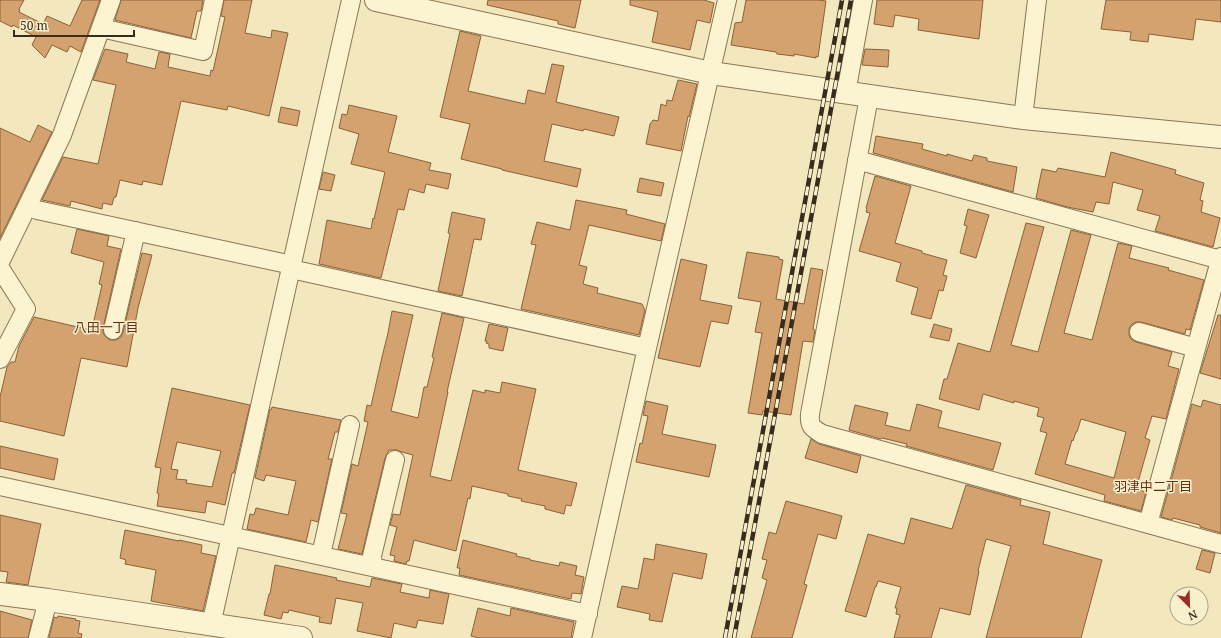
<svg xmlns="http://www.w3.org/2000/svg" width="1221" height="638" font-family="'Noto Serif','Noto Sans JP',serif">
<rect width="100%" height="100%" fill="#f2e7bd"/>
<path fill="#d3a26f" stroke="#8c6138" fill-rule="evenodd" d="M0,0h24l-5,9 1,1 -1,2 24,12 4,-8 23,10 12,-26h18l-19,52 -11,-6 -3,6 -15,-7 -7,13 -13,-13 4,-8 -23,-12 -1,2 -12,-6z
M121,0h82l-2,11h-4l-6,27 -76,-18z
M224,0h28l-7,33 26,5 1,-8 16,3 -19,83 -41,-10 -1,4 -46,-9 -19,84 -19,-4 -1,4 -22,-5 -4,17h-2l-2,8 -9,-2 -1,6 -31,-8 -1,5 -28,-6 21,-43 35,7 18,-79 -23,-5 12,-31 23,5 -2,8 29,7 4,-17 11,2 -2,13 42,9 1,-6 2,1 12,-54 -4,-1z
M488,0h93l-6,28 -17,-4v-3l-71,-16z
M630,0h74l10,3 -4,20 -13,-3 -7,30 -38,-8 6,-30 -28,-7z
M746,0h72l8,1 -8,56 -2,-1v2l-22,-4v2l-17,-2 -1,-2 -45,-7 4,-22 7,-1z
M877,0h106l-4,39 -61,-9 1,-11 -24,-4 -2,12 -19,-3z
M1106,0h115v22l-25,-3 -3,21 -44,-6 -1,8 -18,-2 1,-8 -30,-3z
M460,31l21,5 -13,55 57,13 3,-14 17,4 7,-30 12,2 -8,36 63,15 -5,19 -30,-7 -1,2 -31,-7 -8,37 37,8 -4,18 -75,-17v-1l-41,-10 9,-35 -30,-7z
M865,49l24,1 -1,17 -26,-2z
M678,80l19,4 -8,33 -1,-1 -7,35 -35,-7 4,-20 3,-4 5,1 3,-17 5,2 1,-6 5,1z
M349,105l48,11 -9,36 43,11 -2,7 22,4 -3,15 -22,-5 -2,9 -15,-4 -5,21 -6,-1 -17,69 -62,-14 8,-44 44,9 2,-11 1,1 11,-47 -34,-8 8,-30 -20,-6 3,-14 5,1z
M281,107l19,4 -3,15 -19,-4z
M38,125l14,7 -52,106v-110l30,14z
M876,136l47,8 -1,5 25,7v-2l25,7 2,-6 13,3v3l30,6 -4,25 -140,-39z
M1111,152l65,18 -1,4 29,9 -4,17 3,1 -2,11 19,6 -7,29 -58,-16 5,-15 -23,-6 6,-20 -30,-8 -4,22 -13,-2 -3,10 -26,-5 -31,-9 6,-29 14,3 2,-4 47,9z
M323,172l12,3 -4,16 -12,-2z
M875,176l36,10 -16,57 27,8v2l25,7 -4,15 4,1 -4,15 -4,-1 -8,29 -20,-5 7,-26 -22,-7 5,-18 -42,-12 11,-38 -4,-1 1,-3 -1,-1z
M640,178l24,5 -3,13 -24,-4z
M576,200l51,10 -1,4 39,10 -4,17 -72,-16 -10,40 8,2 -4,17 15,4 -1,5 45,11 3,6 -6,25 -118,-26 15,-64 -5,-1 6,-22 33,8z
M968,209l21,6 -13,43 -16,-5 7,-27 -3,-1z
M452,212l33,7 -4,21 -7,-1 -12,57 -24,-5 12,-57 -2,-1z
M1026,223l18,4 -33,118 27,7 33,-122 20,5 -27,98 28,7 26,-97 14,3 -3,12 40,10 -1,2 36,10 -14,50 -4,-1 -1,5 -44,-12h-5l-4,2 -3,5v6l2,4 5,3 36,10 -4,14 11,3 -13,50 -14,-3 -7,22 5,2 -14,49 10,3 -5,19 -37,-10 1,-6 -70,-21 12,-41 -7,-2 4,-13 -7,-2 2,-8 -25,-7v2l-31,-9 -4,16 -40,-11 5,-20h3l11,-36 32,9zM1081,419l45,13 -12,46 -49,-14 7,-24 1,1 3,-9h1z
M77,229l32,7 -2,10 14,3 -18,79v5l3,4 4,3h6l5,-3 2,-5 19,-79 10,2 -14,53 -11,59 -46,-9 -17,78 -64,-15v-24l7,-30 4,-5h4l4,-16 15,-29 57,13 1,-1 10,-44 -3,-1 5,-22 -33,-9z
M747,252l32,5v2l4,1 -7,39 28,5 7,-36 12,2 -10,59 2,1 -2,12 -10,-1 -12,74 -28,-4 -1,4 -14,-2 14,-80 -7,-1 6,-30 -23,-4z
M681,259l26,6 -7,35 32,6 -4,18 -17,-3 -11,46 -42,-9z
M392,311l21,4 -22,96 27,7 6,-31h3l7,-29 -2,-1 10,-44 22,5 -17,74h1l-18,84 21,5 22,-91 12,3v-3l15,3 2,-11 34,7 -18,81 59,13 -6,23 -5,-1 -2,9 -19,-5v-3l-24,-5 1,-2 -14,-3v-2l-36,-8 -2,13 -2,-1 -12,53 -42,-11 -5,21h-2l-1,3 -12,-3 1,-5 -5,-1 7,-28 -7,-2 3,-11 7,1 13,-60 -11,-3 -5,-2h-8l-4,8 -23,96 -24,-5 9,-35 -6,-1 11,-49 6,2 10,-44 -4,-1 3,-16 4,1 11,-49 6,-24z
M1218,315h3v64l-21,-6z
M489,324l19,4 -5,23 -14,-3v-4l-3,-1 1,-2h-2z
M934,324l18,5 -3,12 -19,-4z
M172,388l78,17 -16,68h-2l-7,32 -18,-4 -2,12 -48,-7 2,-12 -2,-1 4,-25 -6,-1zM177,442l44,9 -9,36 -26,-4 1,-3 -11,-1 2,-9 -7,-1z
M1203,400l18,5v128l-21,-6v-2l-27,-7 -1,2 -11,-3 31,-113 9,3z
M646,401l22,5 -6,28 54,11 -7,32 -73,-15 4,-19 2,1 6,-28 -5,-1z
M917,404l25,7 -4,16 63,16 -8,27 -87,-24 1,-2 -25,-6 -1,1 -32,-9 6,-25 33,8 -3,12 25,6z
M272,407l69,13 -3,12h-3l-7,27h4l-14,63 -7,-2 -5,22 -59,-13 3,-15 4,1 2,-7 32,7 8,-34 -30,-6 -2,6 -9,-3 15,-69 1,1z
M811,439l8,5 42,12 -4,17 -52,-15z
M0,446l58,13 -4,21 -54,-12z
M966,485l55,15 -1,5 30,7 -7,32 59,16 -21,78h-95l25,-92 -25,-7 -8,32h1l-9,44 -30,-7 -9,30h-37l6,-23 -4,-1 1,-6h-2l6,-21 -23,-6 -2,6h-1l-9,30 -21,-6 23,-77 36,10 7,-26 41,11z
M786,501l56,15 -6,23 -18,-5 -14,50 3,1 -15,53h-41l16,-58 -5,-2 5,-18 -5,-1 7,-27 7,2z
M0,515l41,9 -13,61 -22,-3 2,-10 -8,-1z
M125,530l54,11v-1l23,5 -1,8 15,3 -13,55 -52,-10 5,-31 -31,-6 1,-4 -6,-2z
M463,540l54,14 -1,2 14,3v1l29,6 1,-4 17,4 -2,9 9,2 -3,17 -9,-1 -1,6 -112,-24 1,-7h-3z
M656,544l51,10 -5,25 -29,-6 -11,49 -13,-2 1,-6 -33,-7 5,-21 16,3 6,-31 10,2z
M1202,550l13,3 -5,20 -14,-4z
M275,565l62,13 -1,2 34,7 2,-9 30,6 -2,8 29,6 1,-8 19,4 -6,30 -25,-4 -2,8 -22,-5 -3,15 -34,-7 6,-28 -27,-5 -5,26 -12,-2 1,-5 -31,-7 -1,3 -5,-1 -2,7 -17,-4 5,-21h1z
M478,608l32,8 1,-8 63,14 -3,16h-92l-8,-2z
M0,611l32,9 -4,18h-28z
M58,616l18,3 -1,1 5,1 -2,12 4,1 -1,4h-32l5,-21 3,1z"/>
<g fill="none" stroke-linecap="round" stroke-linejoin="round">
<g stroke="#8b7654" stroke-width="20">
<path id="minor" d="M101,28l102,23 11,-51
M846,93l17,-93
M869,97l-59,317c-1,12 2,14 12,20l399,110
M1023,118l14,-118
M857,160l364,100
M37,210l255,55
M0,262l62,-127 49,-135
M0,268l26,41 -26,50
M291,269l356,79
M113,330l23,-99
M1139,332l57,16
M0,486l588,128
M1148,524l73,-267
M321,555l29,-130
M373,566l-1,-10 23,-96
M211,625l140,-625
M38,638l10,-38
M582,638l65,-290 80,-348"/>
</g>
<g stroke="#8b7654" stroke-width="24">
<path id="tertiary" d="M376,0l335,73 312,45 198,19
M0,594l48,6 253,38"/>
</g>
<use href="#minor" stroke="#fcf3d0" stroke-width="18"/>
<use href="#tertiary" stroke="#fcf3d0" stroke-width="22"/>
<g stroke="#392c1b" stroke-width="4.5">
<path id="rail" d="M725,638l117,-638
M734,638l117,-638"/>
</g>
<use href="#rail" stroke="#f8f0cd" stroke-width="3" stroke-dasharray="9" stroke-linecap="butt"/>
</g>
<g text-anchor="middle" stroke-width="3" stroke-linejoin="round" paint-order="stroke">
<g font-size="13" fill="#692f16" stroke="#f8f0cd">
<text x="106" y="332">八田一丁目</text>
<text x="1153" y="491">羽津中二丁目</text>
</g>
</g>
<g transform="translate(1189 606) rotate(157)"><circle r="19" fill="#f8f0cd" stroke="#aca286"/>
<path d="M0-3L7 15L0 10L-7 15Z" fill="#9f2a1f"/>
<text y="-6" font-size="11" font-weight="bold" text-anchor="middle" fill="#392c1b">N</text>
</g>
<path d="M14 30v6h120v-6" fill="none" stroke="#392c1b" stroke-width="2"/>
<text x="20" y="30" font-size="12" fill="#392c1b" stroke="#f8f0cd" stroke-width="3" paint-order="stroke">50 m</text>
</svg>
